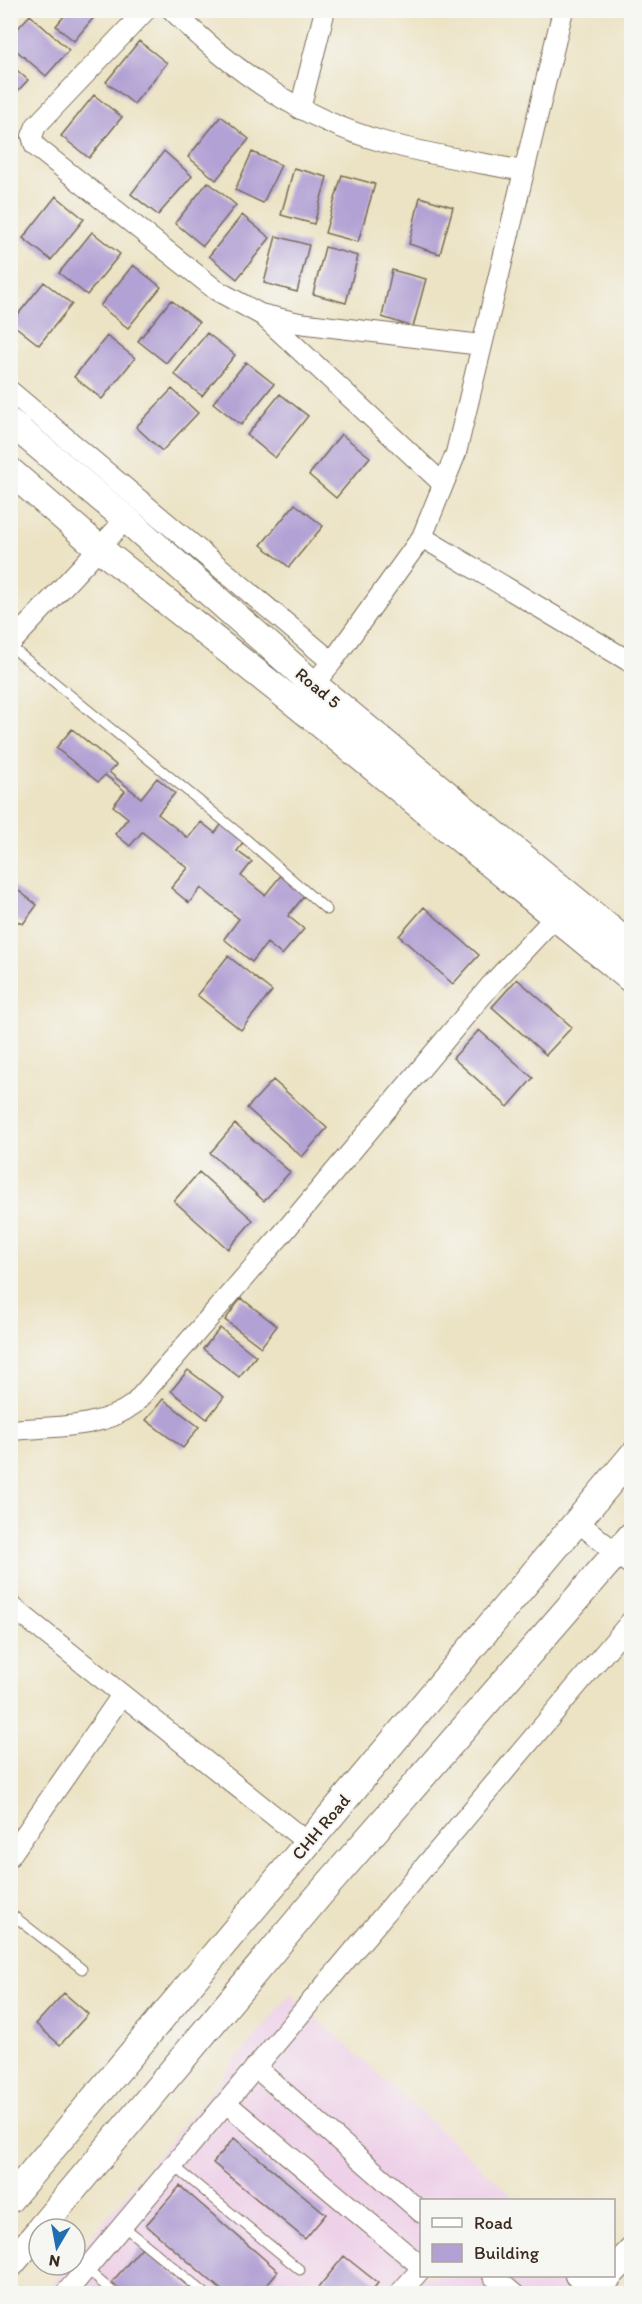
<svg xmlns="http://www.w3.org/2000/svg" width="642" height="2304" font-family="Itim,sans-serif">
<rect width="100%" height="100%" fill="#f6f6f2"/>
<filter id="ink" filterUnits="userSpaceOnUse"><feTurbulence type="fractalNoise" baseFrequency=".0167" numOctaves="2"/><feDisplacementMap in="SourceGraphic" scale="12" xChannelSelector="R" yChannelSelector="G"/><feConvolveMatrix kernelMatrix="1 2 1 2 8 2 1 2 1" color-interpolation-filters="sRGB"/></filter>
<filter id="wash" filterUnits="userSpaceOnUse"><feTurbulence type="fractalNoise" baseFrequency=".008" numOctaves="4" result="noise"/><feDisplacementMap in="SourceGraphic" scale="24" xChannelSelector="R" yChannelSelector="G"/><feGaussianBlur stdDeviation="1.35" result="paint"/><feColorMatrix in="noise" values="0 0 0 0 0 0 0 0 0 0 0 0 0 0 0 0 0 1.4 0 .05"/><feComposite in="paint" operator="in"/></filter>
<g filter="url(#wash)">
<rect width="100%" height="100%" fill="#ece3c4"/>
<path fill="#eed0e8" d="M290,1994l227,206h-95v76h165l-16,18h-527l24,-29h7v-9z"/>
<g id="blocks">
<path fill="#b2a1d4" d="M69,10h31l-26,31 -18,-15z
M30,15l39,35 -23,26 -36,-31v-8z
M139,41l28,22 -33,41 -28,-22z
M10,64l18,16 -18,19z
M94,95l28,22 -33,41 -28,-22z
M221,116l28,23 -33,41 -28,-23z
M164,151l28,25 -34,39 -27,-21z
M252,152l29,13 -18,38 -28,-13z
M294,168l33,9 -13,47 -33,-9z
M342,175l33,9 -17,58 -33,-9z
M208,182l28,23 -33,41 -28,-23z
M56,196l28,23 -33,41 -28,-22z
M420,197l33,10 -13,47 -31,-10z
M242,215l28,23 -33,41 -28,-23z
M92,232l28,22 -33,41 -28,-22z
M276,236l33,9 -12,47 -33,-9z
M325,247l33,9 -12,47 -33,-9z
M133,265l28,22 -33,41 -28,-22z
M392,270l34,9 -13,48 -31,-10z
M44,282l28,22 -33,41 -28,-22z
M171,300l28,22 -33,41 -28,-22z
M207,333l28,22 -33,41 -28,-22z
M107,336l28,22 -33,41 -28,-22z
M246,362l28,22 -33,41 -28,-22z
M172,389l26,24 -36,38 -26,-24z
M280,394l28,22 -33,42 -28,-23z
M341,434l29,23 -34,41 -27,-23z
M295,504l28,22 -34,41 -28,-22z
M72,729l44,36 -7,7 32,26 16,-20 18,15 -17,21 30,24 13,-16 14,11 9,-12 22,18 -9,12 15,11 -11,14 24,19 17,-21 24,20 -18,22 16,13 -22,26 -15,-12 -15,19 -28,-23 15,-20 -38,-31 -12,15 -18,-15 17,-20 -46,-36 -12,14 -15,-12 13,-16 -15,-12 12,-15 -20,-16 -7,7 -42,-34z
M10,884l27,21 -14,19 -8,-4 -5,4z
M424,907l55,48 -26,29 -54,-48z
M228,956l44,35 -31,39 -44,-35z
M517,979l55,48 -26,28 -54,-48z
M479,1030l54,48 -25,29 -55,-49z
M273,1080l54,48 -25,29 -55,-49z
M235,1124l55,48 -26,29 -54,-48z
M199,1172l54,48 -25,29 -54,-48z
M241,1298l36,28 -16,21 -36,-27z
M220,1328l36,28 -17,21 -36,-28z
M188,1370l36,27 -17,22 -36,-28z
M163,1399l36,28 -16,21 -37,-28z
M64,1993l24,21 -28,31 -24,-21z
M234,2138l92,76 -21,25 -92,-76z
M180,2186l98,85 -19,23h-33l-80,-69z
M142,2247l55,47h-71l-14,-12z
M344,2256l34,27 -9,11h-56z"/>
</g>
</g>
<g filter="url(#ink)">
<use href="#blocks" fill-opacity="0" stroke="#796b58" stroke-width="1.5"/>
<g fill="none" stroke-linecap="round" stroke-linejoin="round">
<g stroke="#796b58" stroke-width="11">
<path id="lane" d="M10,646l236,193 81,71
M10,1913l72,56
M173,2165l127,105
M122,2225l84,69
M86,2269l29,25"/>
</g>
<g stroke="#796b58" stroke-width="22">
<path id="street" d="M146,10l-110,116 -4,10 3,10 181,144 44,24 39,9 182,22
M172,10c61,61 129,109 212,132 45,13 93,20 139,29
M300,109l25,-99
M261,314l182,170
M10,391l322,271
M422,537l210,126
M10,644l116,-125
M305,694l27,-32 90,-125 34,-84 107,-443
M10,1430c41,-4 90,0 124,-26l149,-171 208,-248 65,-69
M577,1521l55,45
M10,1605l298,238
M10,1856l112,-161
M255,2067l167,146
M226,2103l196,164
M493,2276l21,18
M575,2276l20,14
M65,2294l567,-674
M399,2294l23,-26"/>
</g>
<g stroke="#796b58" stroke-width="29">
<path id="secondary" d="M10,422l116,97 187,165 319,263
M10,471l89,77 197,156 336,276
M10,2199l622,-743
M40,2229l280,-335 312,-359
M10,2265l29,-34
M614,2270l18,-19
M592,2294l17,-18"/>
</g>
<use href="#lane" stroke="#fff" stroke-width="9"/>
<use href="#street" stroke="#fff" stroke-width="20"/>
<use href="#secondary" stroke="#fff" stroke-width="27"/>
</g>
</g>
<g text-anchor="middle" stroke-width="4.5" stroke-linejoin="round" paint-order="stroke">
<g font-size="18" fill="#3b2a1e" stroke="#f6f6f2">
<text transform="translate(318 688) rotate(40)" y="6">Road 5</text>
<text transform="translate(321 1827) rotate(-50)" y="6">CHH Road</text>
</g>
</g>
<rect width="642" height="2304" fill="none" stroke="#f6f6f2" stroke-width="36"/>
<rect x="420" y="2199" width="195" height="78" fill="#f6f6f2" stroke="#aba49d" stroke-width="1.5"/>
<rect x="432" y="2218" width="30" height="9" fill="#ffffff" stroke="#aba49d" stroke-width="1.5"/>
<text x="474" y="2229" font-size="18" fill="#3b2a1e">Road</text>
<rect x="432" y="2244" width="30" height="18" fill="#b2a1d4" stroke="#aba49d" stroke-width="1.5"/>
<text x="474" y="2259" font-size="18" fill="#3b2a1e">Building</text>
<g transform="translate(57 2247) rotate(190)"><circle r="28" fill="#f6f6f2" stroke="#aba49d" stroke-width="1.5"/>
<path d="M0-4.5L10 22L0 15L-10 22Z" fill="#1f6fb2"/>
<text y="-9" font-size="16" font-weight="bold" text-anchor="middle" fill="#3b2a1e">N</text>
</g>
</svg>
